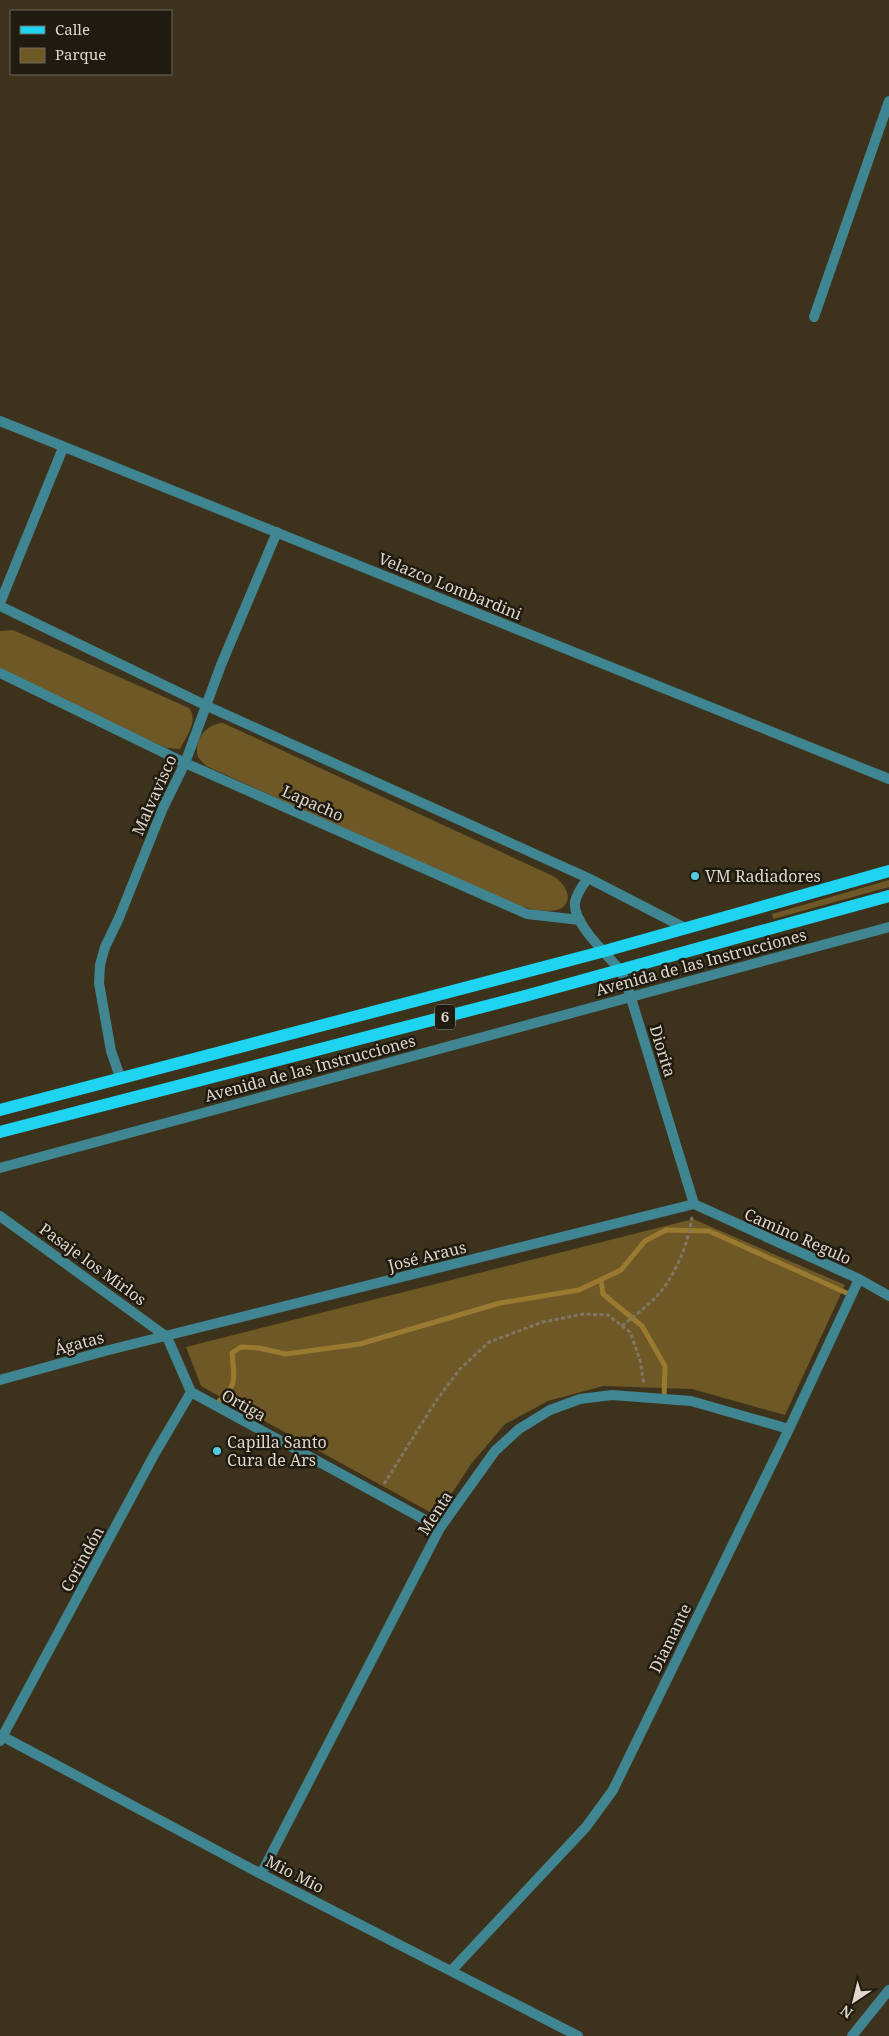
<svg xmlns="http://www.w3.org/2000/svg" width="889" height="2036" font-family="'Noto Serif',serif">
<rect width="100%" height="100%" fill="#3d331c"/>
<path fill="#6e5826" d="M13,630l176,78c10,12 -3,29 -9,41l-13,-1 -167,-74v-43z
M223,723l330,153c19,11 22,35 -5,35 -13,0 -25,-4 -38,-8l-304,-137 -8,-9c-5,-17 8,-33 25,-34z
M889,880v7l-116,32 -1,-5z
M693,1219l152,66 -60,130 -93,-26 -89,-3 -55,15 -43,23 -34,40 -34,52 -236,-130 -15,-39z"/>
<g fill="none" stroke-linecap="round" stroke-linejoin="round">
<path stroke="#9a7a30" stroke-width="5" d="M601,1280l2,14 39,32 23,40 -1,33
M215,1405c22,-19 20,-23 17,-52l9,-6 18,1 27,6 74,-10 140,-41 79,-13 42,-20 24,-29 21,-11 43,1 142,64"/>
<path stroke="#7f7663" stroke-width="3" stroke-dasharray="4 2.5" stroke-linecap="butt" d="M622,1326c11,-9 23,-18 33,-28 20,-21 33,-53 37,-81
M384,1484l52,-83 24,-32 29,-27 54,-20 41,-8 24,1 22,17 10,28 4,25"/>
<path stroke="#408592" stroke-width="10" d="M814,317l75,-216
M0,421l889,358
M0,603l63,-155
M0,606l207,100 381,172 97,50
M0,673l185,90 342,151 53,6
M588,878c-5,7 -11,14 -13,24 -3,21 32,52 44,67 6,8 9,20 12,29l63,206
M120,1077l-9,-26 -12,-68 1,-18 5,-18 14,-29 44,-110 22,-45 36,-98 56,-133
M0,1168l889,-241
M694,1204l165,75 30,17
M0,1216l167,121
M167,1337l24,55 249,136
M0,1380l105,-29 589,-147
M0,1735l261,139 317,162
M0,1741l154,-286 37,-63
M261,1874l179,-346 55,-77 24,-22 31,-19 30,-11 32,-4 79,6 98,28
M451,1971l135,-144 27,-37 176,-361 70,-150"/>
<path stroke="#408592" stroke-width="10" d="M852,2036l37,-46"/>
<path stroke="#1fd4f0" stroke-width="12" d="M0,1110l601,-158 288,-81
M0,1132l525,-136 364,-100"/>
</g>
<g fill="#55cadf" stroke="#201b11" stroke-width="2">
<circle cx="695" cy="876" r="5"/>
<circle cx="217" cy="1451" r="5"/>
</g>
<g text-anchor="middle" stroke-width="5" stroke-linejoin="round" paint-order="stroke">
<rect fill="#201b11" stroke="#a59f92" stroke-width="1" x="435" y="1004.5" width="20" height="25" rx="4"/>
<g font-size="15" font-weight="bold" fill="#ded7ca">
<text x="445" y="1022">6</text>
</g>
<g font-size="16" fill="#ded7ca" stroke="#201b11">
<text transform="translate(450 586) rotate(22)" y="6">Velazco Lombardini</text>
<text transform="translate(154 795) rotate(-66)" y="6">Malvavisco</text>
<text transform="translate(313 803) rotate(24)" y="6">Lapacho</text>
<text transform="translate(701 962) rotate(-15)" y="6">Avenida de las Instrucciones</text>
<text transform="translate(663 1051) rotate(73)" y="6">Diorita</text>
<text transform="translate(310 1068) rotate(-15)" y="6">Avenida de las Instrucciones</text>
<text transform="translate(798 1236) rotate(24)" y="6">Camino Regulo</text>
<text transform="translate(427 1256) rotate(-14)" y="6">José Araus</text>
<text transform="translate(93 1264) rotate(36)" y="6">Pasaje los Mirlos</text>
<text transform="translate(79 1343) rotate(-15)" y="6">Ágatas</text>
<text transform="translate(244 1405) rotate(29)" y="6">Ortiga</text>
<text transform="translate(435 1513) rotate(-57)" y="6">Menta</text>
<text transform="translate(82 1559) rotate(-61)" y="6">Corindón</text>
<text transform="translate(670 1638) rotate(-64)" y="6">Diamante</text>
<text transform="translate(295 1874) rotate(27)" y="6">Mio Mio</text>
</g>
<g font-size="16" fill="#ded7ca" stroke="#201b11" text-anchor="start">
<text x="705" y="882">VM Radiadores</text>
<text x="227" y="1448">Capilla Santo<tspan x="227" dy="18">Cura de Ars</tspan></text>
</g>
</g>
<rect x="10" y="10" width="162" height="65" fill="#201b11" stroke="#6c665b"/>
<rect x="20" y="26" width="25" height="8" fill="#1fd4f0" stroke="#6c665b"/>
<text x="55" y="35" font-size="15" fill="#ded7ca">Calle</text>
<rect x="20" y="48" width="25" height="15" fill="#6e5826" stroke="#6c665b"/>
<text x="55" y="60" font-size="15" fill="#ded7ca">Parque</text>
<g transform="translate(854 2001) rotate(215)" stroke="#201b11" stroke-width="4" paint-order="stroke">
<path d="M0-4L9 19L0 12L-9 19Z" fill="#ded7ca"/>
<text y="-8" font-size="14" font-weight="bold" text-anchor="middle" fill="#ded7ca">N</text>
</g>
</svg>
